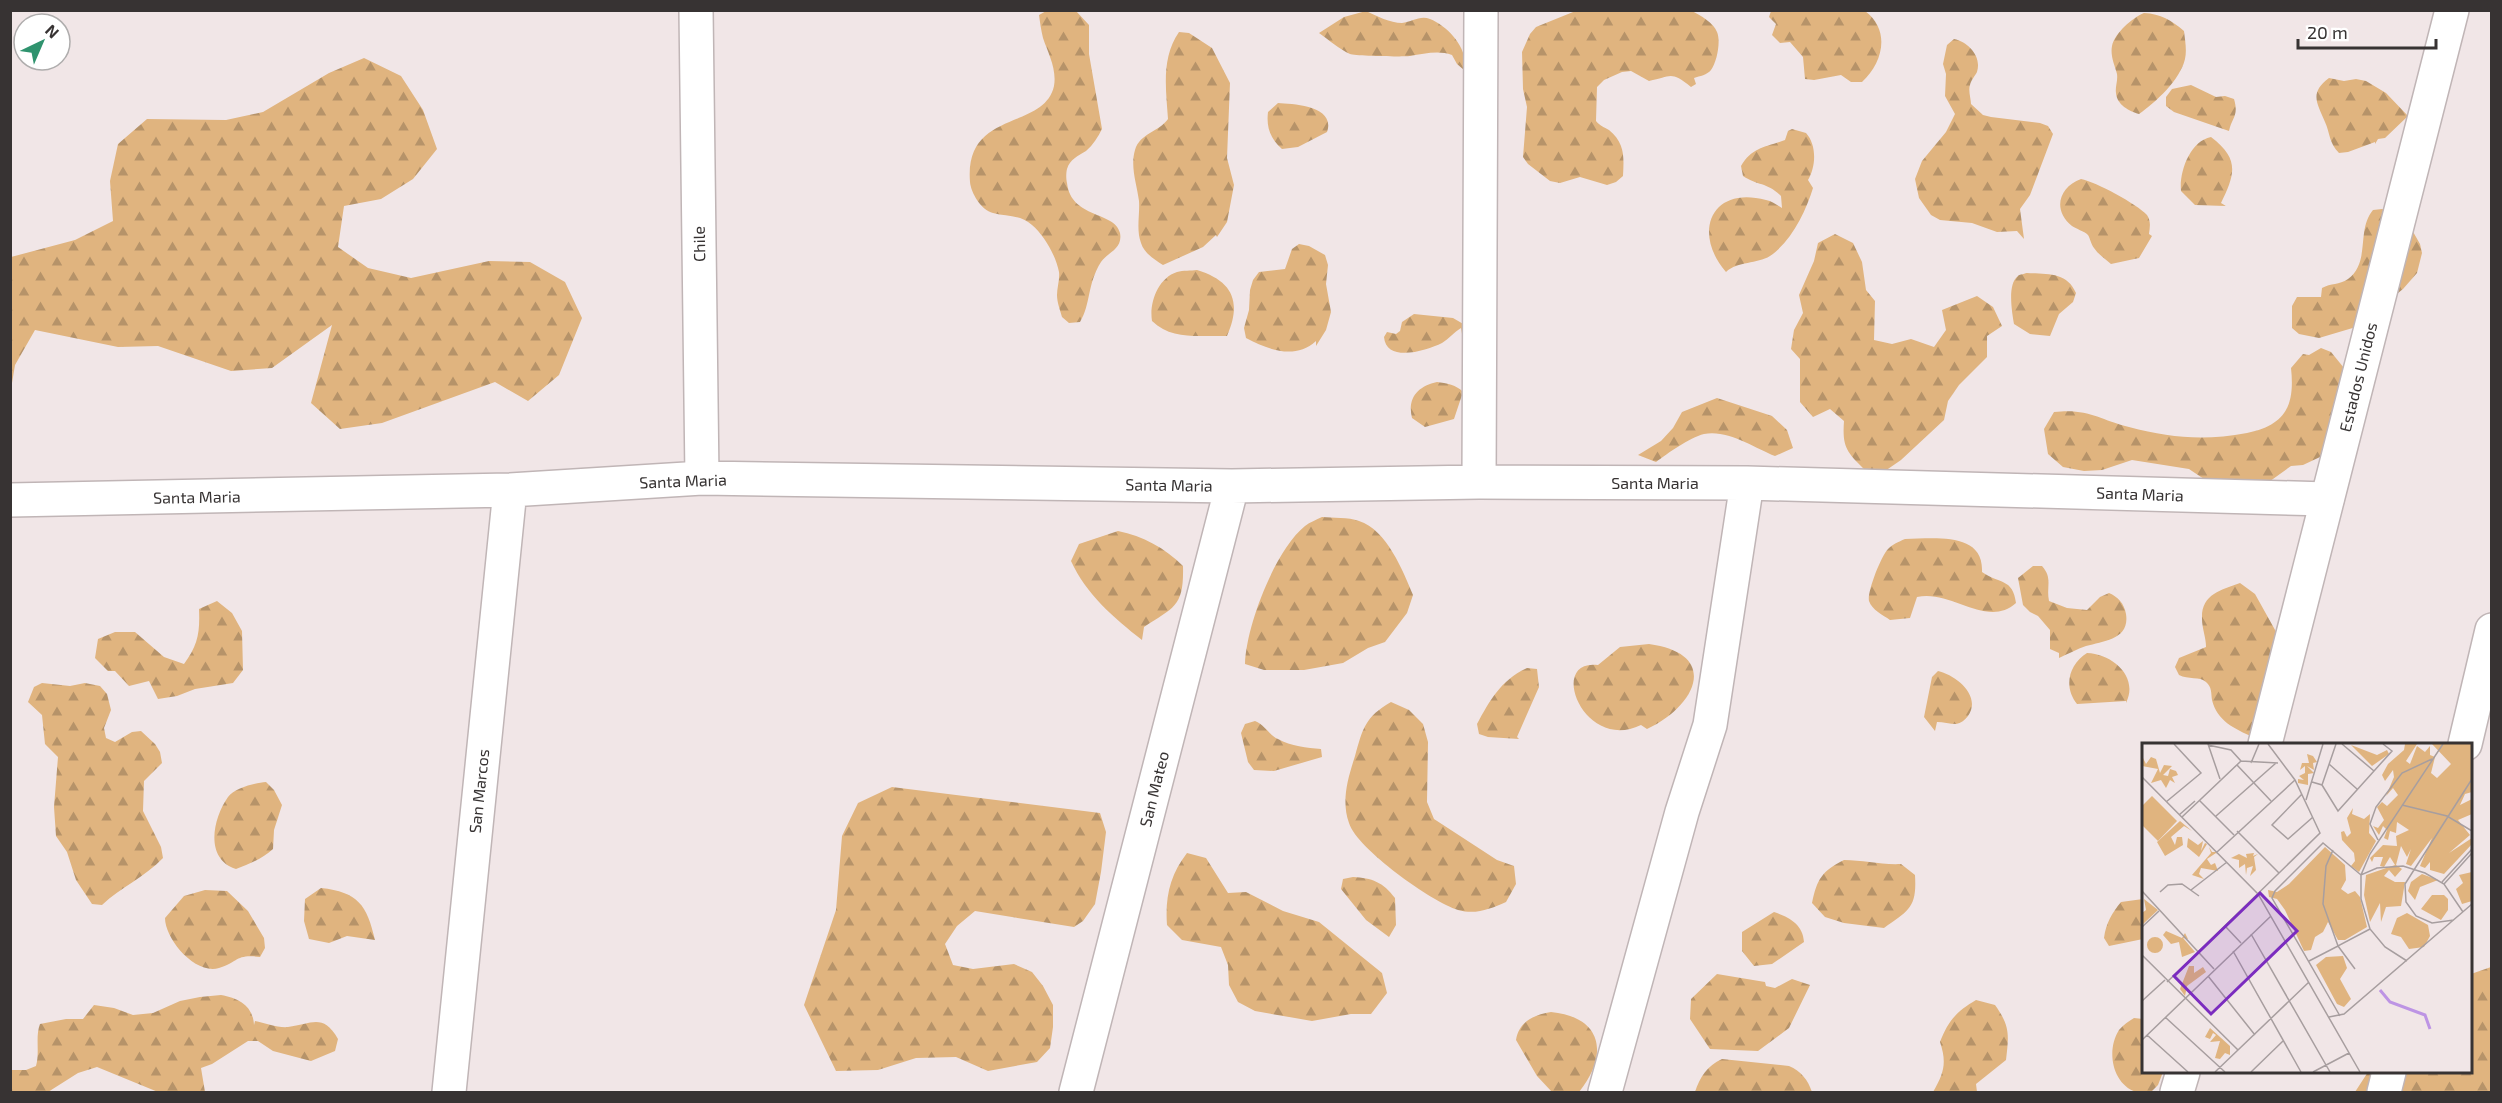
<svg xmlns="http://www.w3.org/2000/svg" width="2502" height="1103" font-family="'Exo 2',sans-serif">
<defs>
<pattern id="forest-firs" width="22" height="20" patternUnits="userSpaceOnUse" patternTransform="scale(1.5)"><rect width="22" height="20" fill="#e0b47f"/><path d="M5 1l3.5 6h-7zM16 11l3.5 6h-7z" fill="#b69369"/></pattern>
</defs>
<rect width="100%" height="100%" fill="#f1e6e7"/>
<path fill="url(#forest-firs)" d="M1048,10l28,1 13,14v29l13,75c-4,8 -9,16 -16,22 -8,5 -16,8 -19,18 -1,4 -1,10 0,14 4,36 48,28 53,50 3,16 -12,19 -19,29 -14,22 -10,42 -21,60l-11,1 -7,-6c-2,-7 -5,-15 -5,-22 0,-7 3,-16 2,-23 -3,-16 -15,-37 -27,-47 -12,-11 -25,-8 -39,-12 -12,-3 -22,-20 -23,-31 -6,-73 74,-51 84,-96 3,-17 -6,-33 -11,-48 -2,-8 -3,-16 -4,-23z
M1578,10l114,1c8,4 22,12 25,21 4,9 0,30 -6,38 -4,5 -11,6 -17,8l2,6 -5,3c-21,-17 -20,-10 -42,-6l-18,-10 -9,1 -18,8 -7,7 -1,34c4,5 8,6 13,9 16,13 15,27 14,46l-7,6 -9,3 -27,-8 -20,6 -10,-2 -22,-17 -5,-7 4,-50 -4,-18 -1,-37 8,-18 6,-7z
M1366,11c11,5 24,12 36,12 10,-1 18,-8 28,-4 18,7 40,31 34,51l-7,-6 -5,-9c-14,-5 -28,-1 -42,1 -7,1 -55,0 -60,-2 -11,-5 -21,-14 -31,-21l25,-16z
M1771,11h94c26,19 18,52 -3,71h-11l-10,-7 -27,5 -9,-1 -2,-22 -13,-15 -10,1 -8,-8 4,-11 -7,-7z
M2144,13c17,1 27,7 40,18 1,9 3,19 1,28 -5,21 -29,43 -46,55 -10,-3 -22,-9 -23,-21 -1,-6 2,-12 1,-19 -2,-8 -7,-18 -5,-28 3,-13 20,-28 32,-33z
M1179,32l10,1 23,15 18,35 -3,75 7,27 -7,37 -10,15 -1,-2 -13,12 -40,18c-8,-5 -19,-12 -22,-22 -5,-13 -1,-29 -2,-42 -2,-16 -9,-34 -4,-51 5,-17 24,-18 33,-31 -2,-30 -7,-61 11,-87z
M1954,39c14,3 28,17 23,33 -2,4 -6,8 -7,13 -2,5 1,14 1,19l12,11 8,2 49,6 8,3 5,8 -23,61 -10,14 4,30 -7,-8 -20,1 -25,-9 -32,-3 -9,-5 -12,-17 -4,-19 7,-18 24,-29 9,-18 -10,-18 1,-22 -3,-10 4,-19z
M364,58l37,18 22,34 14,39 -24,30 -32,20 -37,7 -6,41 30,21 43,10 78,-17 41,1 35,20 17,36 -23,57 -31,26 -33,-19 -113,41 -42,6 -29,-26 21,-78 -60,43 -41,3 -73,-25 -40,1 -83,-17 -20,35 -4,24v-132l64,-17 38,-19 -3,-40 8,-37 29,-25 79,1 37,-8 66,-39z
M2329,78l15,3 12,-2 10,2 20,12 22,23 -23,22 -7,1 -3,5v-2l-27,10 -9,1c-10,-10 -9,-20 -14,-31 -8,-19 -16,-29 4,-44z
M2191,85l25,12 9,-1 9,3c5,17 -2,18 -5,32l-55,-19 -8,-6v-9l6,-8z
M1278,103c16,1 58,3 49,29l-29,15 -16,2c-11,-10 -16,-21 -14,-37z
M1792,129l14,4c11,12 10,34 2,47l5,8c-7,23 -22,54 -43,68 -13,8 -32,5 -44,16 -34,-39 -15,-87 40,-72 6,1 11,5 16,8l-1,-12c-14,-14 -23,-10 -38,-20l-2,-10c11,-19 25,-19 44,-26l3,-9z
M2211,137c29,22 24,37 10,66l5,3 -31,-1 -14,-14c-2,-19 9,-50 30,-54z
M2081,179c15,3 56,25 66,36 4,6 3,12 2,19l3,2 -13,22 -28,6c-6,-5 -13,-10 -17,-16 -3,-4 -4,-10 -6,-13 -4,-4 -12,-6 -16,-9 -20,-16 -13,-39 9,-47z
M2382,209l9,3 21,18 8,14 2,9 -5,20 -14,16 -47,38 -37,11 -20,-4 -7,-6v-22l5,-9h24l1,-9c9,-5 17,-3 26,-9 23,-17 8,-49 25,-69z
M1835,234l18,9 9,19 4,28 9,11 -1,39 18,4 19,-5 23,8 12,-17 -4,-20 35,-14 16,11 9,19 -15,10v21l-28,28 -11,16 -4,19 -43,40 -16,11h-19c-19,-19 -24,-23 -22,-50l-14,-12 -17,8 -13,-15v-43l-9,-10 3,-19 9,-17 -4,-18 15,-34 4,-18z
M1299,244l10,2 16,9 3,10 -2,19 5,28 -5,18 -10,16v-5c-21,19 -47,9 -70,-3l-2,-10 5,-18 1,-20 3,-10 6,-8 26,-3 7,-20z
M1197,270c36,11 45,32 30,66 -27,-1 -54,5 -75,-15 -3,-18 6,-43 25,-49 6,-2 14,-1 20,-2z
M2027,273c21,1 40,-1 49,20l-3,9 -14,12 -9,22 -20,-2 -16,-10c-2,-12 -7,-40 4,-48 0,-1 9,-3 9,-3z
M1414,314l39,4 12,7 2,9h-5l-1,-6c-7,4 -12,11 -19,15 -16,8 -56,20 -58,-6l3,-5 9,2 4,-3 2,-9z
M2321,348l10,4 13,16 -5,58 -19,31 -17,8 -12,1 -25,18 -56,-1 -21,-14 -57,-9 -30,10 -18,1 -21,-4 -15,-13 -4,-25 10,-17c34,-4 44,7 75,15 42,11 75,14 118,6 39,-8 48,-28 44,-65l12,-14 6,1z
M1437,382c9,1 20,3 26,10l-9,27 -29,8 -13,-9c-5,-20 6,-32 25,-36z
M1717,398l55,18 15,14 6,18 -18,8c-20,-8 -48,-27 -71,-22 -15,4 -36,19 -48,28l-18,-7 23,-14 12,-13 9,-16z
M1322,517c11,1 26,0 37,4 28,9 44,50 54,74l-6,18 -22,29 -17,6 -25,15 -39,7h-40l-19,-6c1,-38 30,-114 60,-138 5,-4 11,-6 17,-9z
M1118,531c25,5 47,17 65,35 1,40 -8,41 -39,61l-2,13c-28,-22 -56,-46 -71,-79l8,-17z
M1905,539c28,0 79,-8 77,33 17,12 31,6 34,31 -29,26 -65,-14 -99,-6l-7,21 -20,2c-7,-5 -18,-10 -21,-19 -2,-8 11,-43 19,-52 5,-5 10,-7 17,-10z
M2033,566h9c11,12 4,21 7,35l18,7 20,2 13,-13 9,-4c9,4 15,10 17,21 4,25 -22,27 -40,32 -9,3 -18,8 -27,12v-5l-9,-4v-19l-12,-14 -8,-4 -7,-7 -5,-27z
M2240,583l15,11 34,61 -1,29 2,29 -4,9 -33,15c-18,-8 -36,-16 -41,-37 -1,-7 0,-13 -6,-18 -6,-6 -18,-2 -27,-7l-4,-8 4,-9 27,-11c0,-9 -4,-19 -4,-28 -1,-25 19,-29 38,-36z
M217,601l15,12 10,18 1,39 -10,13 -38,6 -18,7 -19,3 -9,-18 -20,5 -14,-15h-7l-13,-13 3,-19 17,-7h20l29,25 20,7c14,-19 16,-31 15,-55z
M1649,644c72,10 47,62 -2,85l-6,-4c-58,28 -94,-67 -43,-60l22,-18z
M2087,653c26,1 52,24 39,50v-2l-49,3c-14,-17 -8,-40 10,-51z
M1527,668l10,1 2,18 -22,50 2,2 -31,-2 -9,-3 -2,-10c13,-24 24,-44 50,-56z
M1938,671c18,4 44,25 30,45 -3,4 -7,7 -12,8 -6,0 -13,-2 -19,-2l-2,9 -11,-14 8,-40z
M42,683l28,3 15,-3 15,3 7,8 4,16 -7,18 2,10 9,4 17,-10 9,-1 14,13 5,8 2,11 -18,18 -1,30 18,36 2,11c-18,19 -42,29 -61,47l-10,-1 -16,-24 -9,-28 -11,-16 -2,-29 4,-50 -13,-13 -3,-29 -14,-13 6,-15z
M1391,702l18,8 14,14 5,18 -1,60 7,17 63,41 17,6 2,18 -10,18c-16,7 -30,13 -48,8 -26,-8 -101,-61 -109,-87 -8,-22 -1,-45 6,-67 8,-28 10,-39 36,-54z
M1255,721c10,4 14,14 23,18 13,7 29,9 43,10l1,8 -48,14 -20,-1 -6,-8 -7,-29 4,-9z
M266,782l8,8 8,15 -8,25 -1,19c-11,10 -24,15 -37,20 -32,-10 -23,-51 -8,-72 7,-9 27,-14 38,-15z
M892,787l208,26 6,19 -5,40 -6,32 -12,17 -9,6 -99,-16 -18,15 -12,18 8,21 20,4 41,-5 18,8 11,14 10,19v22l-3,21 -13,14 -49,9 -32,-14 -40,1 -38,12 -42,1 -32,-66 32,-95 6,-74 16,-33z
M1187,853l19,5 22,35 18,-1 37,19 36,11 63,51 5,20 -16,21h-20l-39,7 -57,-10 -17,-9 -9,-17 -1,-20 -7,-18 -39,-7 -15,-15c-2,-28 3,-50 20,-72z
M1844,860c19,0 37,5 57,4l14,11c2,33 -6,35 -31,53l-40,-5 -19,-6 -13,-14c5,-24 10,-32 32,-43z
M1353,877c19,1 30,5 42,21l1,27 -7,12 -23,-17 -25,-31 2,-10z
M321,888c37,4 46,17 54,52l-28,-4 -18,7 -20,-4 -5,-18 1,-22z
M205,890l22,1 21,20 16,27 1,10 -5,9c-25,-3 -21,5 -41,11 -24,7 -54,-29 -54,-50l19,-22z
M2143,899v40l-34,7 -5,-8c2,-15 8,-25 17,-36z
M1774,912c15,5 29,12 30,30l-32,22 -18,2 -12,-15v-19z
M2491,967v125h-136l13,-20h102l1,-98z
M1717,974l48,8 1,4 9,2 17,-9 18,6 -21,43 -31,23 -48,-2 -20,-30 1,-20z
M221,995c18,3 32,11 33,30l1,-4c10,2 23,7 33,6 24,-3 35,-14 50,12l-3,12 -24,10 -38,-10 -15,-10h-10l-36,23 -11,4 4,24h-47l-61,-25 -19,6 -30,19h-37v-22h15l10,-4c4,-14 -1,-29 4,-42l26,-5h17l11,-14 20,3 19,7 20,-2 27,-12 20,-4z
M1976,1000l19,5c15,21 14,29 11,55l-30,24 1,8h-44c11,-19 14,-29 7,-50 8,-21 17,-31 36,-42z
M1551,1012c52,5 58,43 28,80h-27l-15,-16 -21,-36c3,-18 17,-25 35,-28z
M2134,1018l9,1 1,53h19l-5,13 -7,7c-4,0 -11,2 -15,0 -24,-8 -30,-42 -17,-62 4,-5 10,-9 15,-12z
M1722,1059l67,7c12,5 19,14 23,26h-117c5,-15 12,-26 27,-33z"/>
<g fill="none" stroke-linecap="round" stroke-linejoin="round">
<g stroke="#c0b5b6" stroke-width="36">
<path id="minor" d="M696,10l6,468
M1479,482l2,-472
M10,500l500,-10 192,-12 530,8 247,-4 268,1 580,16
M2465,744l27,-114
M449,1092l61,-602
M1076,1092l156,-606
M1605,1092l77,-280 28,-87 37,-242
M2384,1092l5,-20"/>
</g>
<g stroke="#c0b5b6" stroke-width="36">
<path id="tertiary" d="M2265,744l187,-734
M2177,1092l6,-20"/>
</g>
<use href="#minor" stroke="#fff" stroke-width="33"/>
<use href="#tertiary" stroke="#fff" stroke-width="33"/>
</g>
<g text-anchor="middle" stroke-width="4.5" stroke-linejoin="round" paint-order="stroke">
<g font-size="16" fill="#373333" stroke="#fff">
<text transform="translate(699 244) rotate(-91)" y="6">Chile</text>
<text transform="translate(2358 377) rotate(-76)" y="6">Estados Unidos</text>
<text transform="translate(683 481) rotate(-2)" y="6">Santa Maria</text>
<text x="1655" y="489">Santa Maria</text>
<text transform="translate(1169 485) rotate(1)" y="6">Santa Maria</text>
<text transform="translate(2140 494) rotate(2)" y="6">Santa Maria</text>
<text transform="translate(197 497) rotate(-1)" y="6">Santa Maria</text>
<text transform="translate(1154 789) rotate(-76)" y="6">San Mateo</text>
<text transform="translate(479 791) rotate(-84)" y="6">San Marcos</text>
</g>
</g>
<g transform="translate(2142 743)">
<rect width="330" height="330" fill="#f1e6e7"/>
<path d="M263,1h12l-11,17 4,3 7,-18 8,6 5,-6v9l5,2 -4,16 6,5 14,-14 -19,-20h40v48l-7,2 -5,11 12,-6v15l-14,6 12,15 -21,18 23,-15v6l-28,30 -14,-4v-8l-5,6 -5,-2 12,-28 -21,28 -5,-2 5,-15 -4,8 -6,-11 -5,19 6,4 -7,8 -6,-7 -5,6 11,6h10l-4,24 -15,1 -5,15 -1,-19 -10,19 -6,-27 2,-20 29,-10 -5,-8 -6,10 -4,-1 3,-9h-9l-2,5 -2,-4 13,-13 14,1 -1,-10 13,-6 -12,-8 -1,11 -6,-2 -2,9 -4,-2 3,-8 -4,-4 -4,9 -6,-9 5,2 6,-8 -7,-13 5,-5 5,4 11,-11 -5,-7 -7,8 8,-19 -1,-7 -8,11 -3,-6 6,-11 16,-14zM209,2l26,10 10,-5 2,4 -17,12zM165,11l6,2 4,6 -4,1 1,7 -7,-4 7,7 -6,1v11l-10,-2v-4l6,1 -5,-4 6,-3v-7l-5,4 2,-7h7zM0,13l4,8 5,-7 5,2 4,14 4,-8 8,1 -9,9 5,1 2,-7 6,2 2,4 -6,2 3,6 -5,-3 -4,8 -5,-8 -10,3 7,-14 -16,-3zM211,65l-1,6 12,5 6,-5 -1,19 7,8 -17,31 -8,-6 4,-5 -1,-8 -12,-13 -1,-8 3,-1 3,6 4,-4 -4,-15zM38,78l12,10 -8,-5 -13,11 4,8 2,-8h5l1,8 -18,11 -8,-14zM46,95l10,7 5,-4 -2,10 4,-8 2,1 -8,13 -12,-10zM67,104l3,5h4l5,4 -5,-3 -9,6 4,6 4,-2 3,8 -17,-3 -2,6 5,5 -12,-4 19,-22zM183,104l20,18 1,15 -5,9 7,5 7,-3 5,6 7,30 -22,13h-7l-10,-18 -5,10 -8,5 -4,13 -7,1 -19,-41 -8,-11 -8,-2 -1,-7 9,2 12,-8zM112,110l-1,3 5,-2 -4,3 2,13 -6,6 3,-10 -6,2 -1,7 -1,-11 -6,4v-8l-8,-2 8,-4 8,4 -1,-4zM330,129v29l-10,3 -6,-15 7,-6 -4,-8zM280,131l16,6 -18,7 -5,13 -7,-9 3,-9zM290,152h12l4,4v11l-7,10 -20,-11zM2,156l14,11 -16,15v-12l4,-3zM265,170l21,12 2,11 -6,11 -15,2 -8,-12 -10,-3 6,-16zM24,188l16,7 3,-5 3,6 -5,-1 12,14 -13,5 -3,-15 -8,2 -8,-9zM5 202a8 8 0 1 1 16 0a8 8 0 1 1-16 0ZM201,213l4,12 -7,11 11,20 -7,8 -7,-3 -21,-39 10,-8zM47,223h5v7l9,-6 3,5 -19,14 -2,10 -5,-7zM68,285l20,18v9l-5,-2 -5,6 -5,-1 5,-17 -10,1 6,-7 -3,-2 -3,6 -5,-2z" fill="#e0b47f"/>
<path d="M10,53l25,25 -19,20 -16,-16v-19z" fill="#e0b47f"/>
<path fill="none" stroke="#bd94e4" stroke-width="3" d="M238,247l10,12 35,13 5,14"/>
<path fill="none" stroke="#a79e9f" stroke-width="1.5" d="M66,1l12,35M200,1l32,27M66,2l23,5 10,11 37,2M109,20l8,-19M187,21l28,25M95,22l34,36M0,34l116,117 102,178M170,39l10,3 16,26 54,-60 -9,-7M180,42l14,-41M160,51l-30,31 16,14 25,-22M57,57l35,35M164,57l17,-56M24,59l35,-29 -27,-29M260,62l45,11 25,15M37,72l16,-14M74,73l60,-53M40,74l59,-56M95,88l42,42M236,97l-8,-16 6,-17 26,-34 30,-14M191,107l-7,16 -3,38 15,42 32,-17M75,109l78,-72M300,139l30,-33M302,141l28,-31M49,147l36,-28M0,148l72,78M18,149l8,-7 14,-1 17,12M312,177l-22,3 -16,-7 -10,-14 -1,-18 67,-105M83,183l16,17M0,184l17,-16M109,191l79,138M91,208l68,121M56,209l122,-119 -25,-53 -27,-36M0,212l96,95M167,218l29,-15 17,23M265,218l-22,-14 -15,-18 -9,-30v-24l9,-21 73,-110M66,233l47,59M25,239l20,-19M0,258l23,-21M198,273l-68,-118 3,-7 48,-48 38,32 16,-7 26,-2 22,7 19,11 19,28M23,274l60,55M187,274l15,-3 128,-110M5,292l41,37M0,297l129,-124M73,329l94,-90M109,329l32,-31M171,329l36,-19"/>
<path fill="#7b2cbf" fill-opacity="0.15" stroke="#7b2cbf" stroke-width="3" d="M118,150l37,38 -86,83 -37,-38z"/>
<rect width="330" height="330" fill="none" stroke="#373333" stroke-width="3"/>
</g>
<rect width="2502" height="1103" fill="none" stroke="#373333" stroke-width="24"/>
<g transform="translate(42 42) rotate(44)"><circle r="28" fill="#ffffff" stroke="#afadad" stroke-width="1.5"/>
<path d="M0-4.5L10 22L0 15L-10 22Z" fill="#2f936e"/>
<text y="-9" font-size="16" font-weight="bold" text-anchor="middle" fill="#373333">N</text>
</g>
<path d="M2298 39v9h138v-9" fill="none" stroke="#373333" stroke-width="3"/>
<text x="2307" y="39" font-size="18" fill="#373333" stroke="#ffffff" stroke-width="4.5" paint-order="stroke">20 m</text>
</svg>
